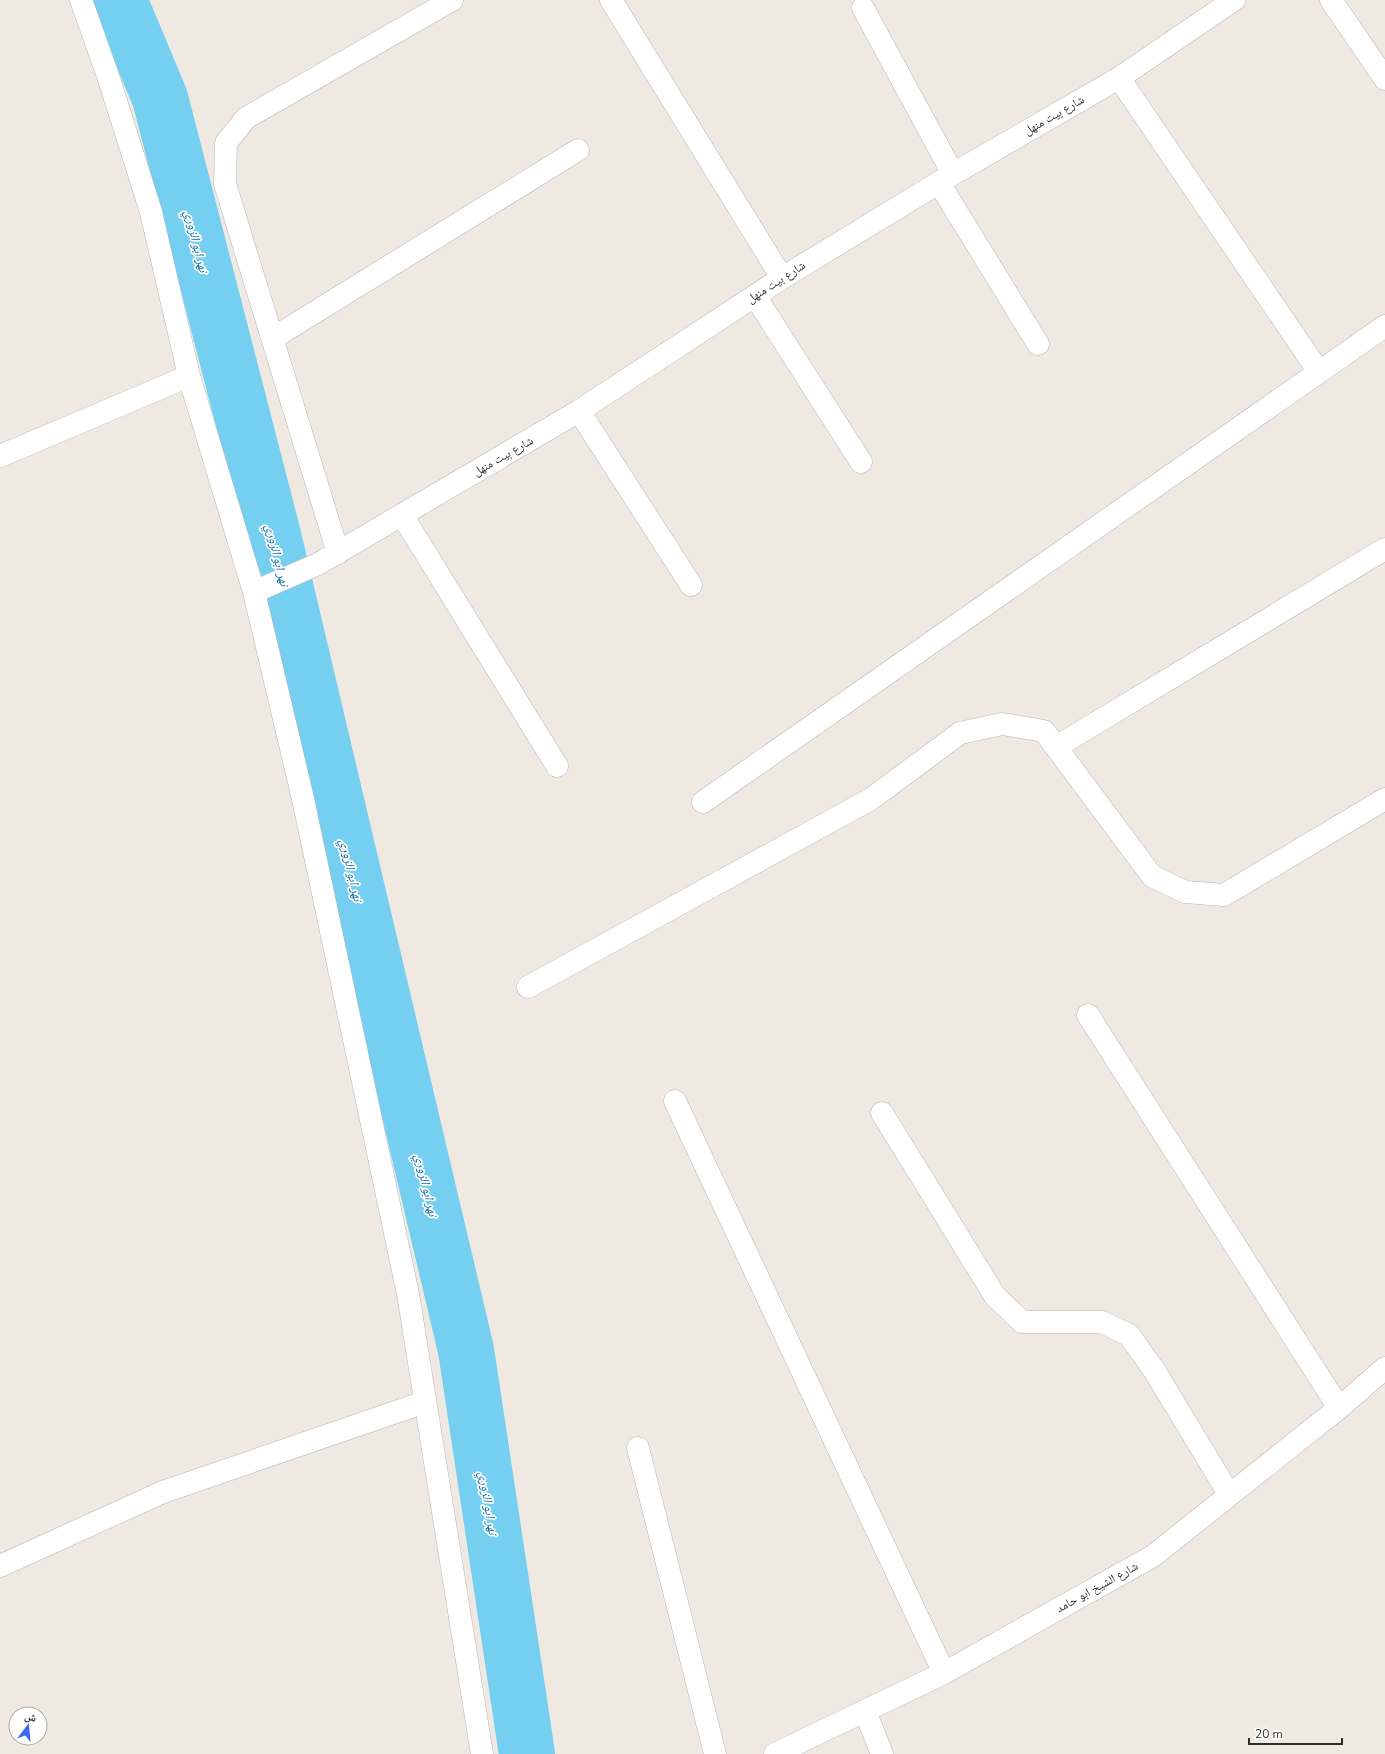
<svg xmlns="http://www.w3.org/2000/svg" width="1385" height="1754" font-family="'Nunito Sans','Noto Naskh Arabic',sans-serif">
<rect width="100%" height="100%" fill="#efe9e1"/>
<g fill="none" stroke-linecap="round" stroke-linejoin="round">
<path stroke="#75cff0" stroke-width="56" d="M119,0l41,98 113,437 193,815 61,404"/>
<g stroke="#b4b7c1" stroke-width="23">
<path id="minor" d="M611,0l171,278
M1331,0l54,79
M863,8l90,166
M1119,78l200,294
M939,183l99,161
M755,296l106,166
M273,338l305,-188
M579,411l112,174
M0,456l189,-80
M402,515l155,251
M338,553l-113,-369 1,-41 20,-25 206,-118
M318,564l261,-153 203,-133 171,-104 166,-96 115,-78
M1056,747l329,-198
M703,802l682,-476
M528,987l343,-188 89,-66 42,-9 42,7 108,145 33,16 39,3 161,-96
M1088,1015l251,393
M675,1101l269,572
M882,1113l113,183 27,26h80l27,13 25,35 75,124
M638,1448l77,306
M0,1566l163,-74 262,-90
M865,1711l17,43
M775,1754l169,-81 209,-117 186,-148 46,-40"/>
</g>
<g stroke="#b4b7c1" stroke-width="23">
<path id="tertiary" d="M81,0l27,76 43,136 38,164 65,216 49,207 105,495 74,460
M254,592l64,-28"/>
</g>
<use href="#minor" stroke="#fff" stroke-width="22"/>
<use href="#tertiary" stroke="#fff" stroke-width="22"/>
</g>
<g text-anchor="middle" stroke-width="3.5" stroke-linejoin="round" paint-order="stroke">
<g font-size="12" fill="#2e2e2e" stroke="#fff">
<text transform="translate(1054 115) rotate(-30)" y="4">شارع بيت منهل</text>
<text transform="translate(776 282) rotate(-33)" y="4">شارع بيت منهل</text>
<text transform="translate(503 456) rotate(-30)" y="4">شارع بيت منهل</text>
<text transform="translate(1097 1587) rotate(-29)" y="4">شارع الشيخ ابو حامد</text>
</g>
<g font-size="13" font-style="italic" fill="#0d6fa3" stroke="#fff">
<text transform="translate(197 241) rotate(76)" y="5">نهر ابو الزوري</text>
<text transform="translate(278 555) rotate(76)" y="5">نهر ابو الزوري</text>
<text transform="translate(352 870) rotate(77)" y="5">نهر ابو الزوري</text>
<text transform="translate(427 1185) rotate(77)" y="5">نهر ابو الزوري</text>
<text transform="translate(489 1503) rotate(81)" y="5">نهر ابو الزوري</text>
</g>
</g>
<g transform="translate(28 1726) rotate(16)"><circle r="19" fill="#ffffff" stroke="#ababab"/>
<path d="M0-3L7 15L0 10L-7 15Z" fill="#4264fb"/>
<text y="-6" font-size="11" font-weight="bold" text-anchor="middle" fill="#2e2e2e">ش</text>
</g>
<path d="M1249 1738v6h93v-6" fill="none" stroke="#2e2e2e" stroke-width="2"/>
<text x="1255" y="1738" font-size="12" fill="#2e2e2e" stroke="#ffffff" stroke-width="3" paint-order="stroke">20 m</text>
</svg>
